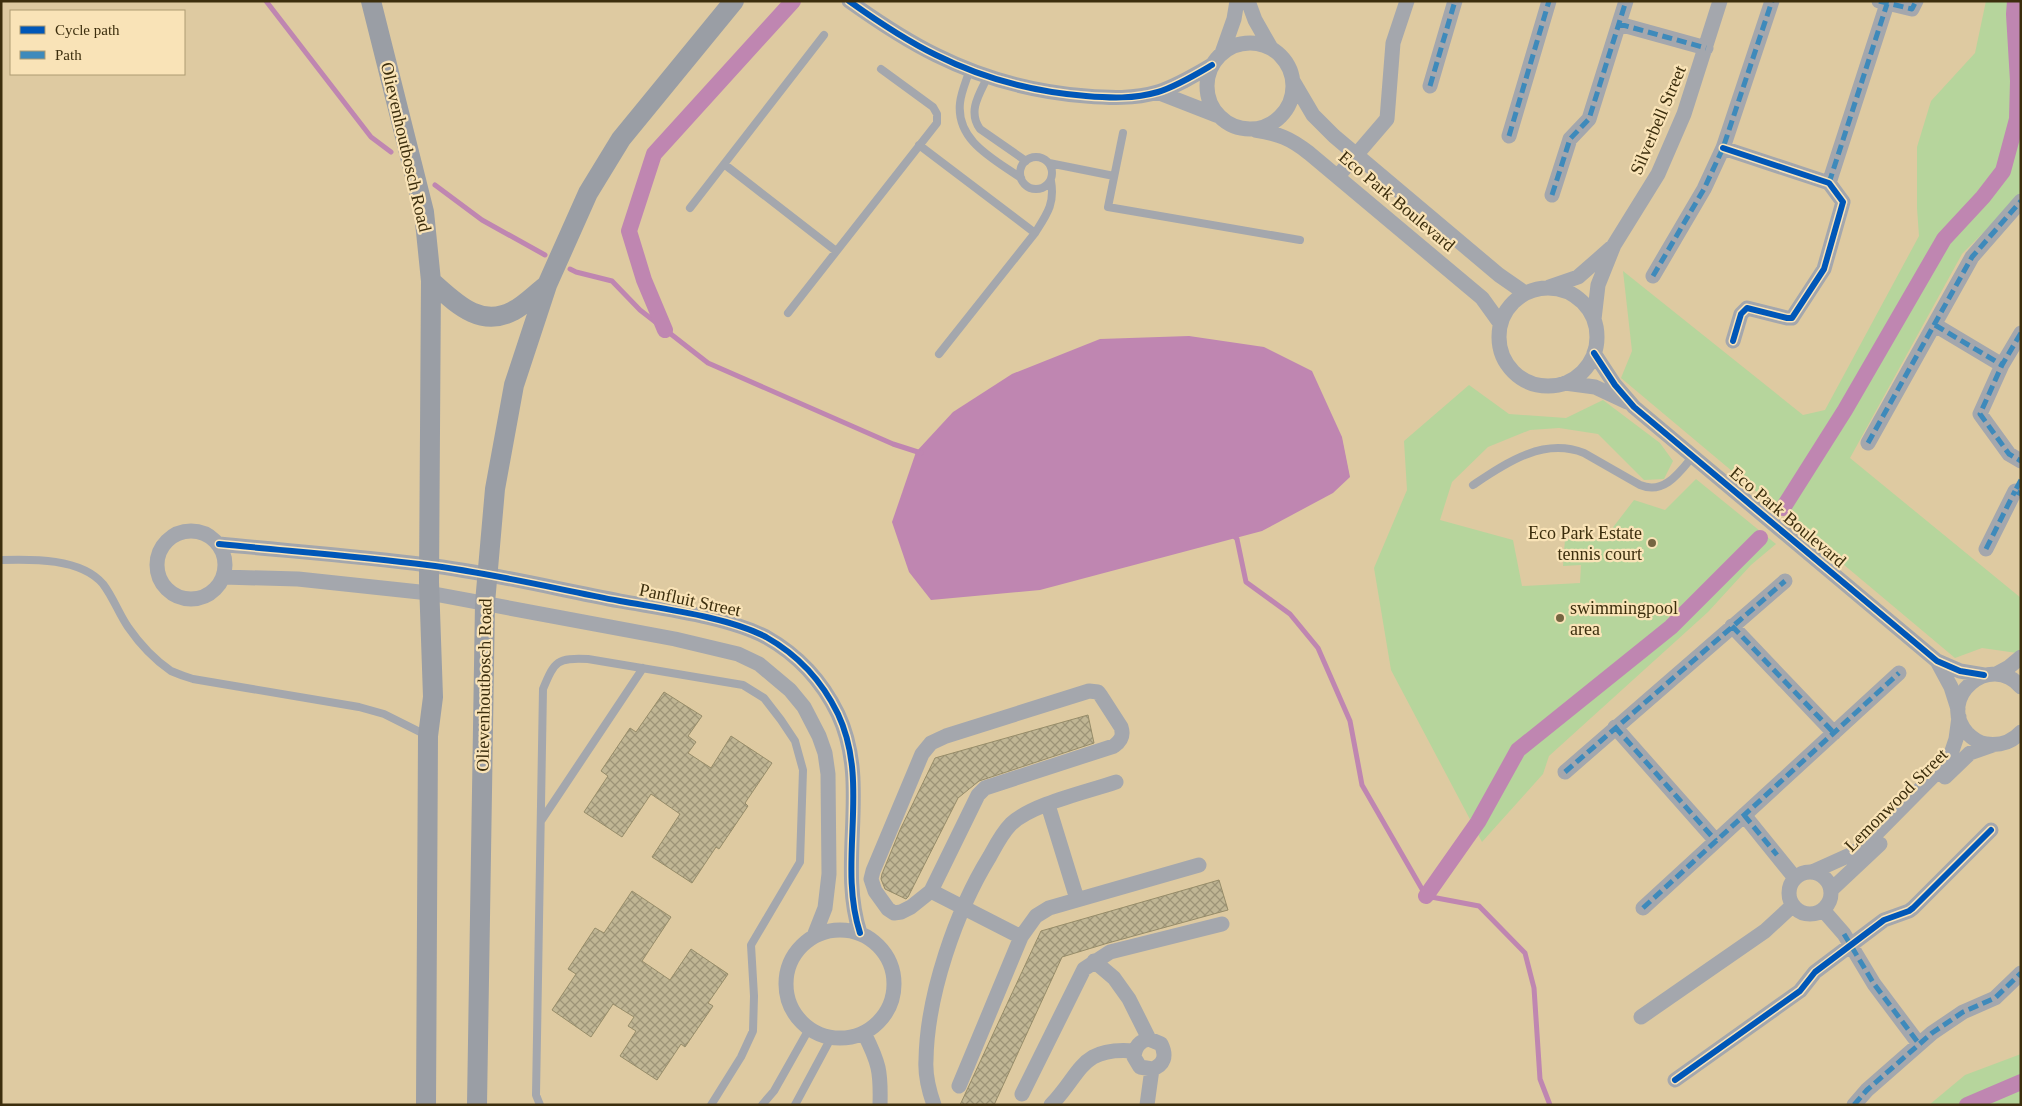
<svg xmlns="http://www.w3.org/2000/svg" width="2022" height="1106" font-family="'Times New Roman',serif">
<defs>
<pattern id="building-cross-hatch" width="8" height="8" patternUnits="userSpaceOnUse" patternTransform="scale(1.25)"><rect width="8" height="8" fill="#c0b694"/><path d="M0 0l8 8M0 8l8-8" fill="none" stroke="#9d9477"/></pattern>
</defs>
<rect width="100%" height="100%" fill="#decaa1"/>
<path fill="#b6d59c" d="M1986,1h35v189l-4,9 -55,55 -112,204 171,140v49l-4,6 -35,-5 -27,10 -334,-280 11,-27 -9,-80 180,144 22,-5 94,-174 -2,-28v-61l14,-46 44,-48z
M1469,385l40,29 57,4 37,-18 57,43 13,18 -9,18 -20,1 -46,-46 -39,-6 -29,2 -42,17 -36,35 -12,38 73,20 9,46 58,-3 1,-18 -18,1 2,-27h39l30,-39 31,10 31,-31 80,65 -25,21 -43,47 -159,144 -6,18 -61,68 -91,-172 -17,-102 33,-78 -3,-49z
M2021,1054v51h-92l36,-30z"/>
<path fill="#bf86b1" d="M1189,336l75,11 48,24 30,66 8,40 -17,16 -71,38 -222,59 -109,10 -22,-28 -17,-50 24,-70 37,-40 59,-38 88,-35z"/>
<g fill="none" stroke-linecap="round" stroke-linejoin="round">
<path stroke="#bf86b1" stroke-width="5" d="M266,1l105,136 20,15
M435,185l47,35 63,35
M570,269l6,3 36,9 28,29 68,53 185,81 28,9
M1233,535l4,4 9,43 44,32 28,34 32,73 12,64 64,111 53,10 46,47 9,35 6,91 10,26"/>
<path stroke="#bf86b1" stroke-width="16" d="M665,330l-21,-50 -15,-49 25,-77 139,-153
M1783,508l62,-98 99,-171 39,-42 20,-26 14,-52 1,-38 -4,-67 1,-13
M1426,896l52,-74 40,-72 153,-123 89,-89
M1967,1105l54,-23"/>
</g>
<path fill="url(#building-cross-hatch)" stroke="#968c69" d="M664,692l38,24 -14,20 8,6 -8,11 23,15 20,-32 41,27 -27,40 3,3 -29,43 -3,-2 -24,36 -40,-26 28,-43 -29,-20 -29,43 -38,-25 24,-36 -7,-5 29,-43 6,4z
M1088,715l6,28 -115,38 -21,17 -50,99 -2,2 -21,-10 -4,-10 1,-5 18,-44 35,-72z
M1219,880l9,30 -120,33 -46,14 -68,148h-34l81,-174z
M632,891l39,26 -29,44 28,19 21,-31 37,25 -20,29 5,3 -28,41 -4,-3 -24,36 -37,-24 16,-25 -8,-5 6,-9 -21,-13 -22,33 -39,-27 24,-36 -8,-5 27,-41 9,5z"/>
<g fill="none" stroke-linecap="round" stroke-linejoin="round">
<path stroke="#a4a7ad" stroke-width="8" d="M970,69c-3,10 -9,23 -10,34 -4,38 34,56 61,75
M988,76c-8,17 -21,35 -8,53l46,32
M1123,133l-15,74 192,33
M919,145l116,88
M1020 173a16 16 0 1 1 32 0a16 16 0 1 1-32 0Z
M1049,163l65,13
M724,164l112,87
M690,208l134,-173
M788,313l149,-190v-9l-4,-7 -52,-38
M939,354l96,-121c12,-19 20,-29 16,-52
M1473,485c33,-22 70,-48 111,-32l56,32c24,10 39,-12 53,-29
M1,560c31,-1 80,-2 102,24 10,13 16,30 25,43 11,16 27,33 43,44 7,3 15,6 22,8l166,28 25,7 42,21
M541,821l102,-153
M540,1105l-4,-10 7,-406c12,-29 14,-31 45,-30l155,26 21,13 17,22 14,21 8,29 -3,92 -49,83 3,51 -1,35 -12,26 -30,48
M762,1105l12,-14 35,-62
M795,1105l36,-67"/>
<path stroke="#a4a7ad" stroke-width="15" d="M849,1c28,20 56,39 87,54 46,23 99,37 150,41 24,2 48,3 72,-4 19,-6 37,-17 54,-27
M1248,1l7,19 16,28
M1879,1l33,8 4,-8
M1619,24l87,24
M1207 86a43 43 0 1 1 86 0a43 43 0 1 1-86 0Z
M1222,53l12,-34 3,-18
M1293,81l20,34 21,21 165,139 26,18
M1430,86l25,-85
M1157,92l59,23
M1255,130c24,4 35,8 54,23l173,145 18,25
M1509,136l40,-135
M1723,148l106,35 14,19 -19,67 -30,46 -2,3h-5l-40,-10 -6,6 -8,27
M1338,176l49,-57 6,-76 14,-42
M1829,183l58,-179
M1552,195l18,-56 19,-20 37,-118
M1653,276l51,-87 19,-41 49,-147
M1549,287l29,-10 33,-29
M1499 337a49 49 0 1 1 98 0a49 49 0 1 1-98 0Z
M1594,319l4,-34 16,-40 44,-71 26,-60 36,-113
M1935,325l67,40
M2021,333l-19,32 -22,49 29,40 12,7
M1594,353l21,32 19,22 303,254 23,10 24,4
M1565,383l30,4 32,15
M1868,443l104,-186 49,-56
M157 565a34 34 0 1 1 68 0a34 34 0 1 1-68 0Z
M219,544c69,7 139,12 208,21 65,8 129,24 193,36 44,8 108,16 146,36 32,18 56,44 72,77 33,70 -1,148 22,219
M1986,549l29,-58
M223,577l75,2 131,14 246,46 63,15 21,10 31,26 14,17 15,29 6,17 3,21 1,100 -4,34 -11,28
M1732,626l102,107
M1937,661l14,26 7,22
M1996,674l13,-7 12,-10
M2021,687c-31,-36 -85,11 -54,46 5,5 12,10 19,11 14,2 26,-2 35,-12
M1089,691l9,1 3,4 20,31c3,9 0,14 -7,19l-129,42 -7,7 -47,96 -20,16 -10,5 -7,1 -6,-4 -13,-18 -4,-12 2,-8 49,-117 9,-11 15,-7z
M1615,727l101,114
M1565,772l220,-191
M1945,777l25,-24 23,-8
M1048,805l29,94
M1744,815l51,63
M1789 893a21 21 0 1 1 42 0a21 21 0 1 1-42 0Z
M1812,872l40,-18 13,-9 84,-85 7,-21 3,-22
M1831,890l49,-46
M931,891l90,46
M1643,908l256,-235
M1823,910l21,24 30,50 45,60
M786 984a54 54 0 1 1 108 0a54 54 0 1 1-108 0Z
M1094,961l20,17 15,21 20,40 12,5c6,12 3,21 -9,25l-12,-2 -6,-10c1,-10 5,-16 15,-18
M1641,1017l124,-86 27,-25
M864,1033c15,30 17,38 16,72
M1675,1080l125,-89 15,-19 69,-52 25,-9 4,-3 78,-78
M959,1086l62,-149 15,-21 13,-8 150,-43
M1022,1094l62,-125 26,-17 112,-28
M934,1105c-5,-14 -9,-30 -8,-45 1,-65 30,-149 64,-204 6,-11 12,-23 21,-32 21,-20 76,-32 105,-42
M1051,1105c31,-32 29,-59 84,-54
M1147,1105l5,-36
M1854,1105l13,-15 65,-57 31,-21 32,-14 26,-25"/>
<path stroke="#9a9ea5" stroke-width="20" d="M371,1l53,211 7,69 -2,301 4,115 -5,39 -2,369
M431,281c23,20 48,48 82,30 12,-6 23,-18 34,-26
M477,1105l8,-502 10,-114 19,-104 33,-100 41,-92 33,-54 113,-138"/>
<path stroke="#3e8abb" stroke-width="5" stroke-dasharray="10 5" stroke-linecap="butt" d="M1879,1l33,8 4,-8
M1619,24l87,24
M1430,86l25,-85
M1509,136l40,-135
M1829,183l58,-179
M1552,195l18,-56 19,-20 37,-118
M1653,276l51,-87 19,-41 49,-147
M1935,325l67,40
M2021,333l-19,32 -22,49 29,40 12,7
M1868,443l104,-186 49,-56
M2021,480l-6,11 6,3
M1986,549l29,-58
M1732,626l102,107
M1615,727l101,114
M1565,772l220,-191
M1744,815l33,40
M1643,908l256,-235
M1844,934l30,50 45,60
M1854,1105l13,-15 65,-57 31,-21 32,-14 26,-25"/>
<g stroke="#f9e3b7" stroke-width="9">
<path id="cycleway" d="M849,1c28,20 56,39 87,54 46,23 99,37 150,41 24,2 48,3 72,-4 19,-6 37,-17 54,-27
M1723,148l106,35 14,19 -19,67 -30,46 -2,3h-5l-40,-10 -6,6 -8,27
M1594,353l21,32 19,22 303,254 23,10 24,4
M219,544c69,7 139,12 208,21 65,8 129,24 193,36 44,8 108,16 146,36 32,18 56,44 72,77 33,70 -1,148 22,219
M1675,1080l125,-89 15,-19 69,-52 25,-9 4,-3 78,-78"/>
</g>
<use href="#cycleway" stroke="#0057b8" stroke-width="6"/>
</g>
<g fill="#756541" stroke="#f9e3b7" stroke-width="2">
<circle cx="1652" cy="543" r="5"/>
<circle cx="1560" cy="618" r="5"/>
</g>
<g text-anchor="middle" stroke-width="4.5" stroke-linejoin="round" paint-order="stroke">
<g font-size="18" fill="#3c2e0d" stroke="#f9e3b7">
<text transform="translate(1658 120) rotate(-67)" y="6">Silverbell Street</text>
<text transform="translate(406 147) rotate(77)" y="6">Olievenhoutbosch Road</text>
<text transform="translate(1397 201) rotate(40)" y="6">Eco Park Boulevard</text>
<text transform="translate(1788 517) rotate(40)" y="6">Eco Park Boulevard</text>
<text transform="translate(690 600) rotate(12)" y="6">Panfluit Street</text>
<text transform="translate(484 685) rotate(-89)" y="6">Olievenhoutbosch Road</text>
<text transform="translate(1896 800) rotate(-45)" y="6">Lemonwood Street</text>
</g>
<g font-size="18" fill="#3c2e0d" stroke="#f9e3b7" text-anchor="end">
<text x="1642" y="539">Eco Park Estate<tspan x="1642" dy="21">tennis court</tspan></text>
<text x="1570" y="614" text-anchor="start">swimmingpool<tspan x="1570" dy="21">area</tspan></text>
</g>
</g>
<rect width="2022" height="1106" fill="none" stroke="#3c2e0d" stroke-width="5"/>
<rect x="10" y="10" width="175" height="65" fill="#f9e3b7" stroke="#ad9b73"/>
<rect x="20" y="26" width="25" height="8" fill="#0057b8" stroke="#ad9b73"/>
<text x="55" y="35" font-size="15" fill="#3c2e0d">Cycle path</text>
<rect x="20" y="51" width="25" height="8" fill="#3e8abb" stroke="#ad9b73"/>
<text x="55" y="60" font-size="15" fill="#3c2e0d">Path</text>
</svg>
